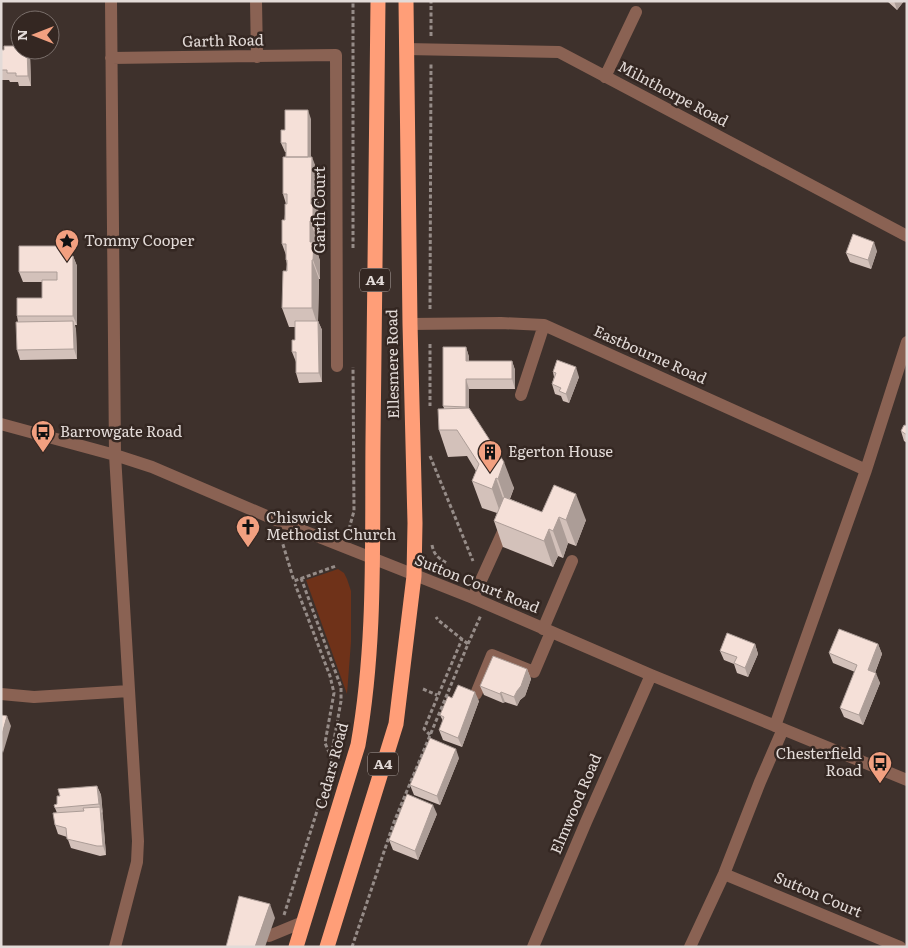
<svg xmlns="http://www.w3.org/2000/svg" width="908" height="948" font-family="Literata,serif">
<rect width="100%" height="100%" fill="#3e312c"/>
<path fill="#6f3219" d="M338,569l6,4 3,6 4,12v51l-4,52 -41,-114z"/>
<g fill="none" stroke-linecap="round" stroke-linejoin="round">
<path stroke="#968c88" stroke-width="3" stroke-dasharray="4 2.5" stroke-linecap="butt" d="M431,36v-35
M353,248v-247
M430,309l1,-246
M430,344v62
M430,456l43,105
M349,529l5,-18 -1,-144
M281,538l13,43 42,-15
M432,545c2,10 6,13 15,18
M301,578l40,109v14l-10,56
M468,644l13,-29
M423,689l14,6
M430,735l-6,-6 38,-90
M284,915l34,-107 8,-30 5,-21 -6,-14 9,-50 -4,-17 -35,-92
M352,947l42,-125 74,-178 -30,-24 -2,-3"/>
<path stroke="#8a6253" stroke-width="12" d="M111,1l4,454 23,386 -1,21 -22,85
M256,1l1,56
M406,49l153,3 348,184
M111,58l225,-3 1,311
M605,77l31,-65
M410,324l91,-1 43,2 322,145
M521,395l23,-70
M1,424l114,31 37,12 124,53 197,78 178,77 256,105
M473,598l34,-75
M543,629l29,-68
M1,694l33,3 95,-6
M476,694l16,-39 42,17 17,-40
M775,726l91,-256 41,-128
M724,874l176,73
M269,936l34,-14
M533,947l53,-125 65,-147
M690,947l34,-73 36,-92 23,-53"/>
<path stroke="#ff9e78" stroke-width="15" d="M296,947l62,-202c18,-101 14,-203 15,-305 2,-146 3,-293 5,-439
M327,947l69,-223 18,-148 1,-53 -5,-199 -4,-323"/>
</g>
<path fill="#d3c1ba" d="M887,1h17l-7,9z
M1,50l29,5 1,31h-12l-1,-4h-8l-1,-2h-8z
M311,119v38l8,18 -1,43 2,5v16h-3v12l3,10v18h-1l-1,42 4,9v52l-23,1 -3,-10v-11l-4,-10 3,-12v-13h-6l-7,-19 5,-44 -1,-4v-5l-4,-11 4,-40 -3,-10 3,-42h-1l-4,-9 4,-13z
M877,251l-6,18 -21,-7 -4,-9z
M67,256h6l4,10v59h-2l1,5 1,29 -57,1 -3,-10 1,-28 -1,-6 25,-18v-16h-19l-4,-10z
M466,347l3,10v4h43l3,9v19h-46v19l45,80 -4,11 32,13 44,8 -10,26 -8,-3 -5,15 -5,-2 -5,11 -50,-20 -9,-26 3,-8 -15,-5 -10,-27 4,-10 -9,-15 -19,1 -9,-27 5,-22 -1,-2z
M553,372l26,5 -10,26 -6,-2 -2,-5 -6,-2 -3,-10 2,-7z
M907,426v17l-3,-2 -3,-10z
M755,644l3,10 -10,23 -11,-4 -3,-9 -10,-4 -4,-9z
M878,644l4,10 -7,19 5,10 -17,42 -19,-8 -4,-9 15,-36 -22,-9 -4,-10z
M527,669l4,10 -6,17 -5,4 -3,6 -12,-4 -2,1 -19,-8 -4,-9z
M452,698l27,3 -17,46 -19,-7 -4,-10 4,-9 -3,-6z
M459,758l-19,47 -26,-10 -4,-10z
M97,786l4,9 5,60 -6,1 -29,-8 -4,-11 -9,-3 -3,-9 2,-12 -2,-5 2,-4 3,-8z
M437,814l-19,46 -25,-10 -4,-10z"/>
<path fill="#ac9d97" d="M894,1h10l-7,9z
M27,50h1l2,5 1,31 -3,-10z
M308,110l3,9v52l-3,-10z
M312,157l7,18 -1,43 2,5v16l-7,-18 -2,-17z
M310,221l7,18v12l3,10v18l-7,-19 -3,-18z
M874,242l3,9 -6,18 -3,-9z
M64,246l3,10v10l-3,-10z
M73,256l4,10v59l-4,-9z
M312,260l7,19 -1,42 4,9v52l-3,-9 -1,-46 -6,-19z
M73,321l3,9 1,29 -3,-10z
M466,347l3,10v13l-3,-9z
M512,361l3,9v19l-3,-10z
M576,367l3,10 -10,26 -3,-9z
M466,379l3,10v27l-3,-9z
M504,462l10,26 -7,17 -9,-26z
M496,478l9,26 -4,11 -9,-26z
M576,494l10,26 -10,26 -10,-26z
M559,517l9,26 -5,15 -10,-27z
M549,529l9,27 -5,11 -9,-26z
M755,644l3,10 -10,23 -3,-9z
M878,644l4,10 -10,26 -4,-10z
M527,669l4,10 -6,17 -5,4 -3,6 -3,-9z
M876,673l4,10 -17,42 -4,-10z
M475,692l4,9 -17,46 -4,-9z
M501,692l4,10 -2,1 -3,-9z
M7,716l4,10 -8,27 -2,-6v-9z
M456,749l3,9 -19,47 -3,-9z
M97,786l4,9 2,19 -4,-10z
M433,805l4,9 -19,46 -3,-9z
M100,807l3,10 3,38 -3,-9z
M270,904l5,14 -10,29h-10z"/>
<path fill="#f5e0d8" stroke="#ac9d97" d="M4,46h16v4h7l1,26h-12v-3h-9v-3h-6v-20h3z
M285,110h23v47h-22v-14h-5v-13h4z
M283,157h29l-1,47h2v17h-3v21h4l-1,18h-1v48h-30l1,-37h4v-11h-1v-16h-4v-24h3v-16h2v-10h-4z
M853,234l21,8 -6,18 -22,-7z
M19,246h45v10h9v60h-56v-18h25v-18h15v-8h-38z
M73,321l1,28 -57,1 -1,-28z
M295,321h23l1,52h-23v-21h-4v-12h3z
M443,347h23v14h46v18h-46v28l-23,-1z
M557,360l19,7 -10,27 -7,-3 2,-3 -9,-4 4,-11 -3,-1z
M469,408l35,54 -6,17 -2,-1 -4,11 -20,-8 7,-17 -22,-34h-18l-1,-21z
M904,425l3,1v15v-6l-6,-4z
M554,485l22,9 -10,26 -7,-3 -6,14 -4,-2 -5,12 -50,-20 10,-24 38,15z
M839,629l39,15 -10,26 8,3 -17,42 -19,-7 17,-43 -28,-12z
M727,633l28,11 -10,24 -11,-5 3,-6 -17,-6z
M493,656l34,13 -6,17 -4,5 -3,6 -13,-5 -1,2 -20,-8z
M458,685l17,7 -17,46 -19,-8 5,-13 -4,-2 8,-19 4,2z
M1,715l6,1 -6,22z
M430,738l26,11 -19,47 -27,-11z
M97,786l2,18 -44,4 -1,-3 3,-1v-8h3l-2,-7z
M407,794l26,11 -18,46 -26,-11z
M100,807l3,39h-6l-30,-7 -1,-11 -11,-3 -2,-12 31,-2 -1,-3z
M239,896l31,8 -15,43h-29z"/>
<defs>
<g id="sight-pin" transform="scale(1.25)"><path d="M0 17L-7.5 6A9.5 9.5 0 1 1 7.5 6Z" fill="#f2a080" stroke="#342722"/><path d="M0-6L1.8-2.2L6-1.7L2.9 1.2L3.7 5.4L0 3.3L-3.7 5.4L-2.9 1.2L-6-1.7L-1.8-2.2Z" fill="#111"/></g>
<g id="bus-pin" transform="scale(1.25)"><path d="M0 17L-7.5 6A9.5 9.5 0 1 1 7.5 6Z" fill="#f2a080" stroke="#342722"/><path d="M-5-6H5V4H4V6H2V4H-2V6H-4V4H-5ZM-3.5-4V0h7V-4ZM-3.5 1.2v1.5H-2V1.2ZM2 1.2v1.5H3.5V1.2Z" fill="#111"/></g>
<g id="building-pin" transform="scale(1.25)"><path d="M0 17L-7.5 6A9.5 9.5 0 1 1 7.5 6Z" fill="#f2a080" stroke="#342722"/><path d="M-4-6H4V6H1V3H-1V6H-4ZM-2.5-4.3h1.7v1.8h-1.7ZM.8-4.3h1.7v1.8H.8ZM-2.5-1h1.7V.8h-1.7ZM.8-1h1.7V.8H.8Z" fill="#111"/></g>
<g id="church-pin" transform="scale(1.25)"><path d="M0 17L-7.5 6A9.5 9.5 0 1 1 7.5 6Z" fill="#f2a080" stroke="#342722"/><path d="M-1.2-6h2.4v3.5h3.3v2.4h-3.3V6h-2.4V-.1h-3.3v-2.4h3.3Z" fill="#111"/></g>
</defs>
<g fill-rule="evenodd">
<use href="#sight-pin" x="67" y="241"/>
<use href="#bus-pin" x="43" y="432"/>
<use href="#building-pin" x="490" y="452"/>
<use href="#church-pin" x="248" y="527"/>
<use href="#bus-pin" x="880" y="763"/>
</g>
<g text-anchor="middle" stroke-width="5" stroke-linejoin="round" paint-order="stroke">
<g fill="#342722" stroke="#aea5a1" stroke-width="1">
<rect x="360" y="268.5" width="30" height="23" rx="4"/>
<rect x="368" y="752.5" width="30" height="23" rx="4"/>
</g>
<g font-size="14" font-weight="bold" fill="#e3dbd8">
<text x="375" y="285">A4</text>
<text x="383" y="769">A4</text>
</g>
<g font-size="15" fill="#e3dbd8" stroke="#342722">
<text transform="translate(223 41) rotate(-1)" y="5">Garth Road</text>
<text transform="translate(673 94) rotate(28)" y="5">Milnthorpe Road</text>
<text transform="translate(320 210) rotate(-90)" y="5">Garth Court</text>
<text transform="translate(650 355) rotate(24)" y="5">Eastbourne Road</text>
<text transform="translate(393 364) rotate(-91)" y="5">Ellesmere Road</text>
<text transform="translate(477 584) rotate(22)" y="5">Sutton Court Road</text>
<text transform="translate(332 766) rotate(-75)" y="5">Cedars Road</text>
<text transform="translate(576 804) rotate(-67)" y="5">Elmwood Road</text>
<text transform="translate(818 895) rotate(23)" y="5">Sutton Court</text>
</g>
<g font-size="15" fill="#e3dbd8" stroke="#342722" text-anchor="start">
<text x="84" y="246">Tommy Cooper</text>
<text x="60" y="437">Barrowgate Road</text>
<text x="508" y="457">Egerton House</text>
<text x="266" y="523">Chiswick<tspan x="266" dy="17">Methodist Church</tspan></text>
<text x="862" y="759" text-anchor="end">Chesterfield<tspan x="862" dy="17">Road</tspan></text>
</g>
</g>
<rect width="908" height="948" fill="none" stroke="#e3dbd8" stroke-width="5"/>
<g transform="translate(35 35) rotate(270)"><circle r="24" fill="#342722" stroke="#7a6f6b"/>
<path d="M0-4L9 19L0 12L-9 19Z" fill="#f2a080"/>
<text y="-8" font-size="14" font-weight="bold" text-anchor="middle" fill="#e3dbd8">N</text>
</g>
</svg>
